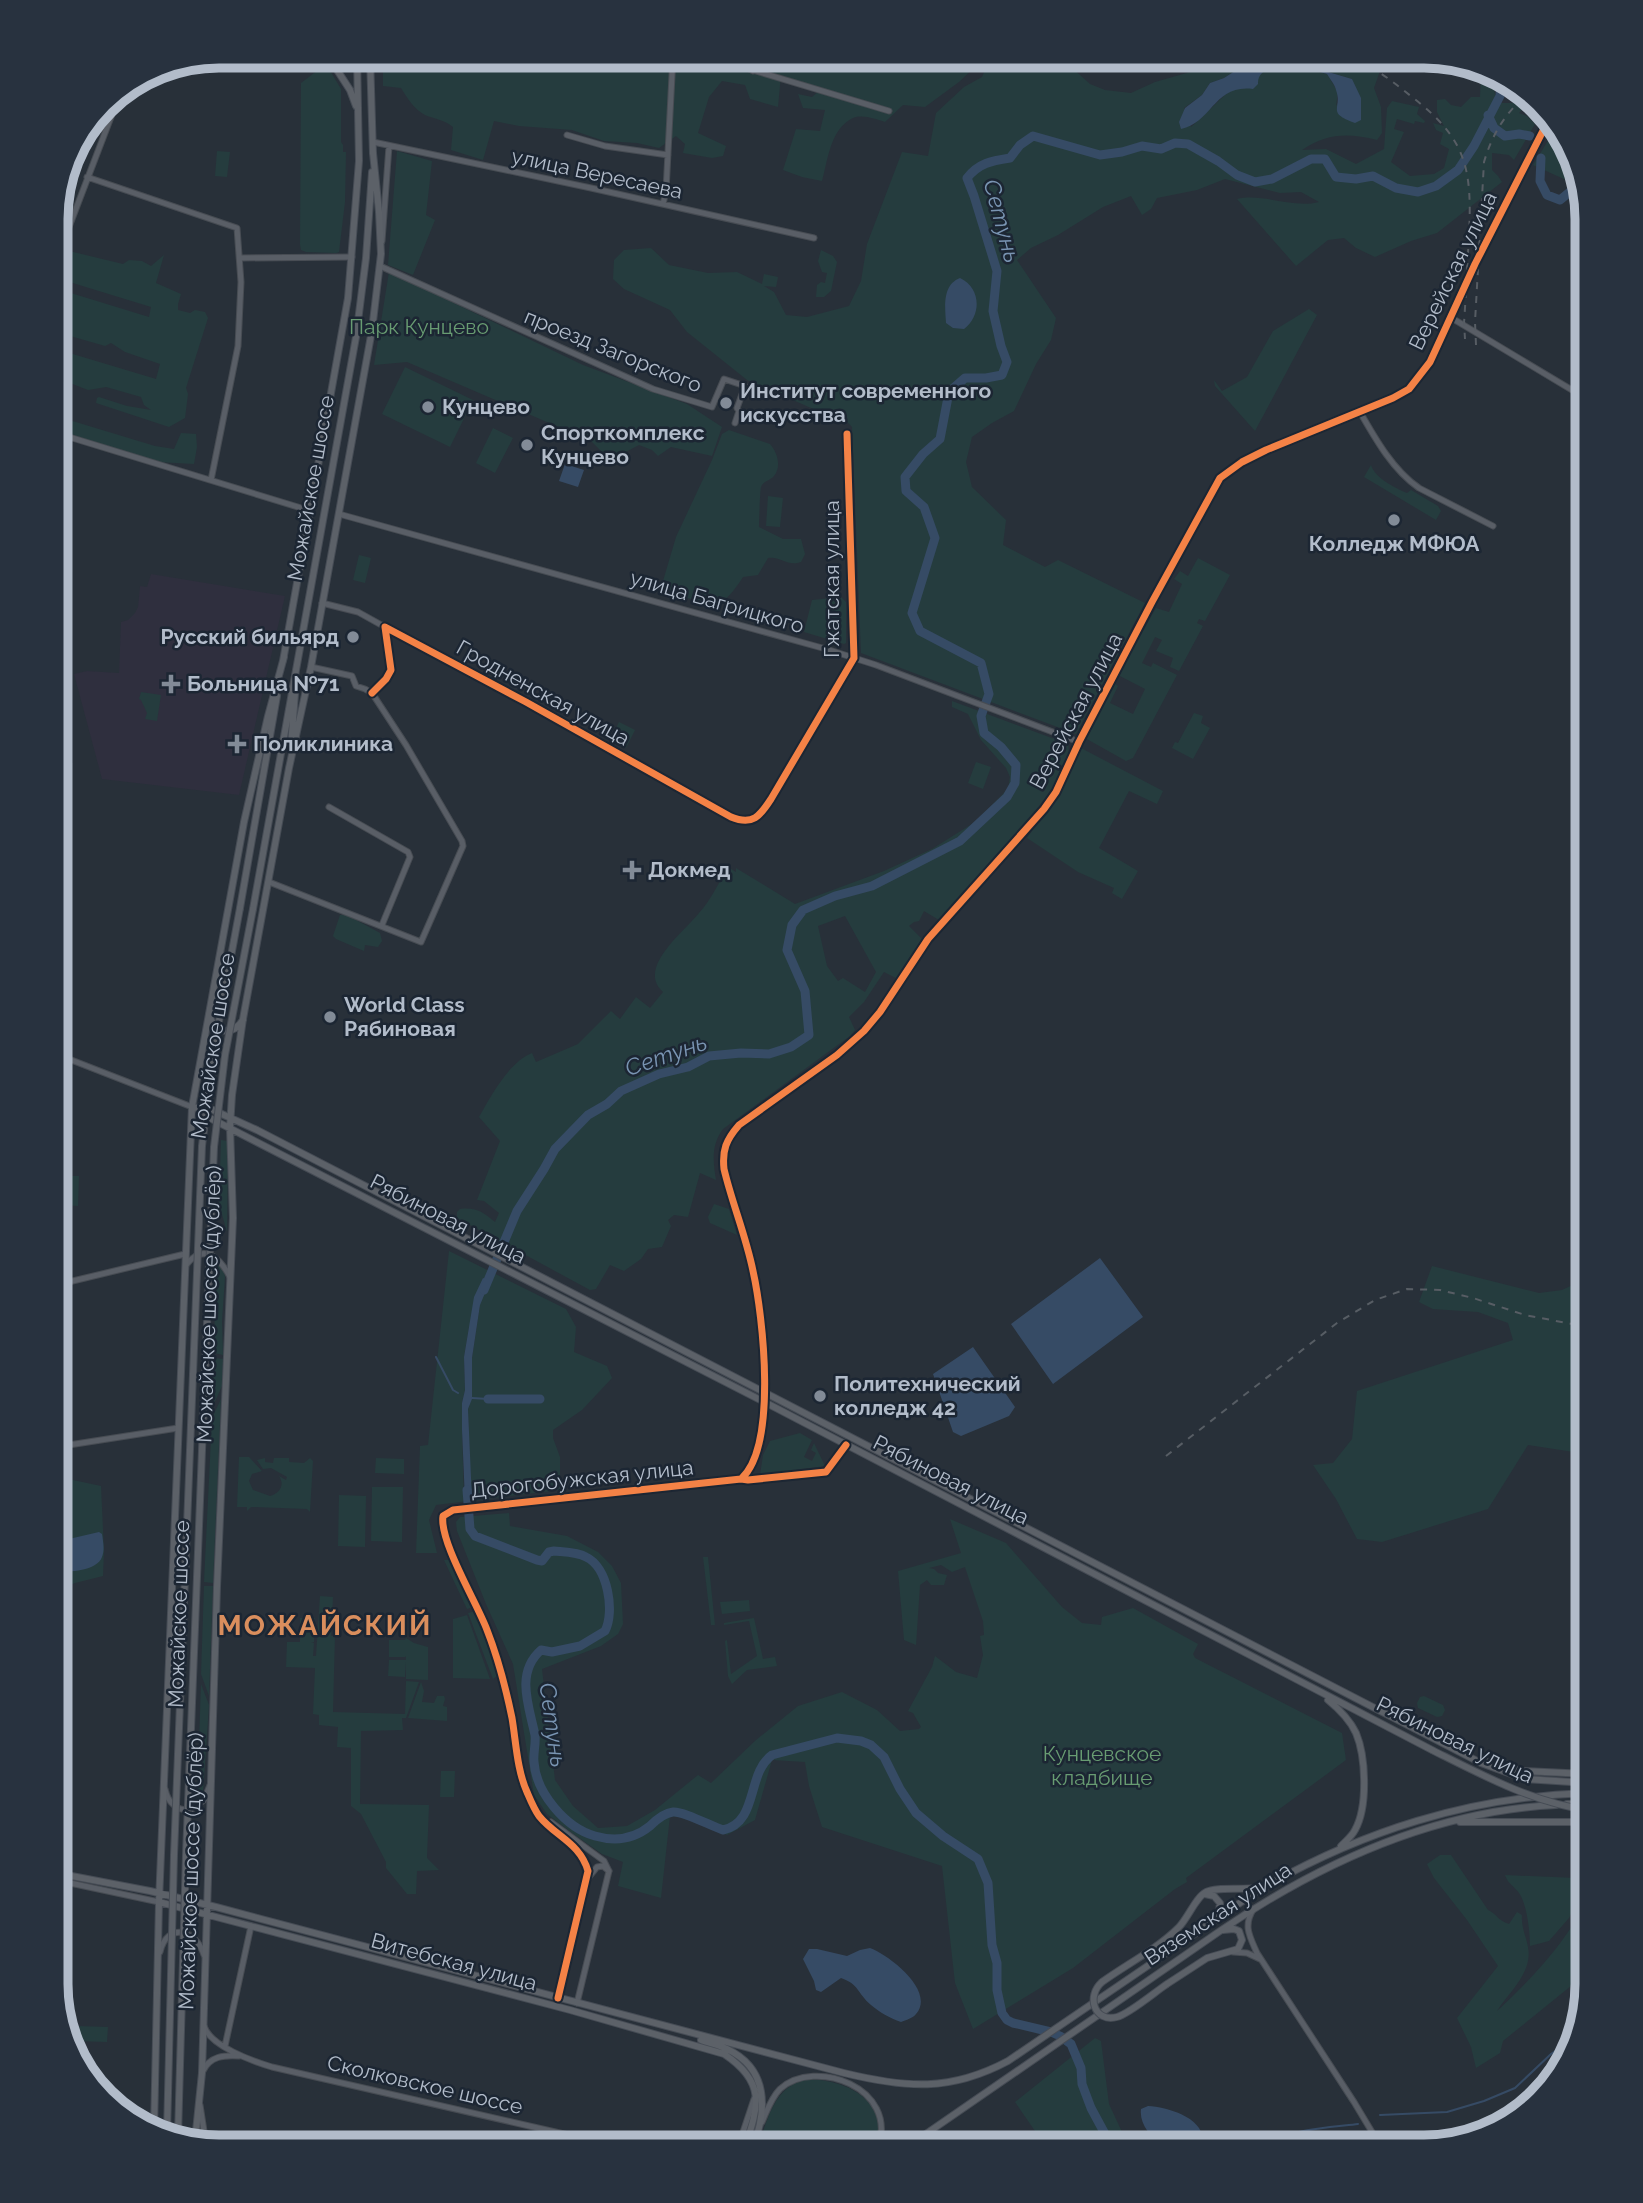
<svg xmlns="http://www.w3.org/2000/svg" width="1643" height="2203" font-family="Raleway,sans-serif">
<rect width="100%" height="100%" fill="#283039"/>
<path fill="#2f2f3e" d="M151,574l134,22 -46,199 -137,-16 -28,-105 13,-3 32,2 2,-51 7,-2 7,-7 3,-6 2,-21 7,1z"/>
<path fill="#253c3e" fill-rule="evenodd" d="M383,56h578l16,9 -18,17 -34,25 -22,-2 -18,17c-9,-3 -23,-8 -32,-4 -23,11 -25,42 -31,63l-20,-4 -19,-7 13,-41 24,2 5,-21 -22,-2 -5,-14 14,3 8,-7 -39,-15 -3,32 -28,-8 -5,-14 -23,-4 -13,16 -11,36 28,13 -3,10 -11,2 -29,-5 2,-9 -9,-8 -17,12 -22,-5 -33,-2 -32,-11 -53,-4 -25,-5 -11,39 -32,-10 2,-23c-8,-7 -18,-8 -28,-12 -11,-6 -18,-17 -24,-27l-18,-2z
M991,56h68l31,28 15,6 26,3 24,-11 35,-10 23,-16h187l3,13 -13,-2 -10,4 -6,17 7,19 1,26 -5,7c-29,-7 -49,-7 -75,10l24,-1 30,15 28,-15 3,-41 5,-7 27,6 -2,7 8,7 -1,2 -9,-2 -1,3 -17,-5 -3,10 10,3 -13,30 19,14 24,-2 10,-6 5,-19 -9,-5 3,-11 -7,-3 -3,-7 11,3 -7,-14v-12l8,-1 6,6 10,2 10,-10h9l1,-25 11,9 3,13 7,9h16l8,-4 -1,8 -6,6 8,3 8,8 -21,36 -5,-5 -17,-2v17l6,6 4,6 -65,51 -26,8 -36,16 -19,-9 -12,-10 -16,2 -32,26 -59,-67c27,-6 55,10 82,3l-18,-10 -21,1 -55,-14 -28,11 -40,8 -6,11 -9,6 -11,-19 -28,11 -45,28 -27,13 -14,12 39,58 -5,22 -15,24 -22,47 -22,12 -20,14 -6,25 6,25 34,33 -3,25 42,22 13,-7 87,43 -69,131 -215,-81 -9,-226 -17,-18 -8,6 -80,-35 -60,-48 -17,-22 -46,-21 -11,-10 1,-19 10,-10 27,-2 18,17 39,8 29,-1 25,12 2,-10 14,3 -2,10 -12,-1 10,6 12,23 21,2 42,-11 12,-25 6,-37 35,-92 26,4 8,-43 28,-26 18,-10zM1274,56l78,23 -16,27 2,-14 -11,-18 -33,-9 -13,1 -20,5 -3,6 -31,16 -36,34 -7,-19 18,-13 8,-12 14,-5 31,-20z
M326,64l15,25v53l2,3v7h3l-1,50 -6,50 -3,1 -30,-1 -5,-2 -1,-6 1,-161z
M1557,126l3,3 17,56 -44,-20z
M217,151l13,1 -3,25 -12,-1z
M397,151l35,10 -6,54 9,5 -22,55 -25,-10z
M65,250l58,14 6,-4 13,1 9,5 13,-11 -8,28 25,11 -3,10v6l12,3 5,-3 10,2 3,6 -22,70 2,6 -3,24 -16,9 -73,-24 1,-5 2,-1 28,9 24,4 -7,-5 -3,-8 -35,-10 -18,3 -26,-10 1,-8 -4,12 -3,-1v-34l100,30 4,-15 -35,-12 -14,-9 -6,3 -49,-14v-53zM63,280l88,27 -2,10 -88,-27z
M821,250l12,6 4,6 -6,29 -7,6h-8l1,-12 4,-3 4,1 2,-10 -5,-1 -4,-11z
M389,272l194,93 104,39 35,23 -10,29 -41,-9 -13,9 -6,-6 -13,-5 -17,9h-18l-13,-13 -184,-79 -33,3z
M1309,309l8,6 -62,116 -40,-45 -1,-6 8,11 25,-14 26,-46z
M405,367l68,33 -23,47 -68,-33z
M56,416l99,30 19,3 7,-16 15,1 1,13 -3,17 -37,-2 -101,-31z
M493,428l20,10 -18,35 -19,-10z
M729,430l41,14c7,8 12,22 4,32 -4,5 -10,4 -13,11 -1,3 -2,36 -2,40l24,12h18l4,15 -4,8c-13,5 -21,-6 -33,-4l-10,17 -15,2c-5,8 -14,21 -22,25 -10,5 -50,-7 -58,-16v-5l13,-44 36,-77 10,-26z
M1371,465c4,13 24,23 36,28l4,-3 27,16 3,5 -5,9 -72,-43z
M768,496l15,2 -3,29 -14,-1z
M359,555l12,3 -6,25 -12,-3z
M1198,558l32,17 -25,46 -6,-2 -2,4 6,3 -24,45 -9,-4 3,-9 -17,-7 6,-11 -7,-3 -13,26 9,4 2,-4 24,12 -44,83 -7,3 -41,-23 29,-55 4,3 -8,17 23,11 12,-25 -27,-14 38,-67 13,4 13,-28 -8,-5 6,-8 8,5z
M841,597l5,5v41l-2,1 -40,-12 8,-32z
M141,692l20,3 -4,26 -12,-2 2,-6 -6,-13 -2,-1z
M952,701l116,43c5,16 -18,48 -28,62l-101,114 -15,-9 -5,10 -5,1 -5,4 13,13 -26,39 -12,-6 -20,30 -15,15 6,13 -5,6 -127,93c-12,16 -10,32 -7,51l-16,-7 -12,44 -14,-2 -6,5 3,6 -9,21 -14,2 -7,10 -17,12 -14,-6 -14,24 -6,1 -133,-72v-6l3,-3c16,-2 23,3 35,13l4,-9 -15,-12 -7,-1 23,-59 -21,-24c12,-21 30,-55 53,-64l4,9 42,-18 33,-33 9,8 16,-22 14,11 13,-16c-27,-24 21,-60 36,-79 12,-13 20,-31 29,-46l8,5v-4l59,36 89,-33 48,-22 43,-27 33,-33 2,-12 -4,-9 -25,-28 -13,-26 -16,-7zM845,916l31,56 -11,20 -22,-14 -5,3 -11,-15 -9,-40z
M1194,713l9,3 -2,7 9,5 -17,31 -21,-11 3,-6 3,1z
M619,722l16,8 -9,18 -16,-8z
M1081,748l82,43 -6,13 -28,-13 -30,57 39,23 -16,28 -10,-6 2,-5 -36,-16 -51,-34 31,-45z
M976,762l15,5 -8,22 -15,-6z
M340,915h7l33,18 2,8 -4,6 -13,-2 -1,6 -28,-12 -3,-3z
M221,1140l6,1 1,18 -1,73 -8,-28z
M64,1176h15l-1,30 -15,-1z
M714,1204l15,5 8,26 -27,-12 -2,-6z
M449,1251l117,58 10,18 -2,25 33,14 5,12 -30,32 -29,20v8l7,19v33l-124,15 -7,15 8,33h-21l4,-107 8,-1zM480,1305l-8,53v40l-4,11 3,91 -7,1 -2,-71v-27l3,-13 -1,-33 5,-30z
M216,1260l8,11 1,6 -3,44 1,34 -9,-2z
M1432,1266l107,27 23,-3 23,-11 2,-8v183l-59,-9 -40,64 -106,33 -25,-3 -21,-40 -23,-34 20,-2 19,-24 5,-48 156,-51 -5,-17 -30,-11 -45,-3 -14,-7z
M214,1358l9,1 -1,27 -10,22z
M221,1399l-8,184 -9,-1 8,-164z
M800,1433l12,7 -8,17 8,4 4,-8 -5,-3 3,-7 11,23 -65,9 3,-20 7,-14z
M239,1457h10l13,14 -10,3 -3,7 4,9 17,6c10,-3 15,-11 9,-20l7,4 1,-3 -16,-9 -8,1 -6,-9 8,-2v4l8,1 1,-5h15v4l15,1 6,-5 3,3 -3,51 -3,-3 -56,-2 -4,4v-4h-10z
M376,1458l28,1v15l-29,-1z
M59,1477l42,9 3,65 -1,25 -28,7 -19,8v-91z
M372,1487h31l-1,55 -31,-1z
M339,1495l27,1 -1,51 -27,-1z
M509,1513l1,13 57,10 31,16 14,14 9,17 2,41 -5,10 -17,12 -59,23 13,111 18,26 25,22 29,-2 28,-16 43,-35 13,8 45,-43 42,-34 44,-14 35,18 23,21 19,-2 2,-2 -8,-14 -5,-2 24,-44 3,-11 21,16 21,6 6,-23 -3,-19 4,-1 -1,-14 -18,-54 -13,5 -11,-7 -12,3 5,1 4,4 9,2 -3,10h-13l-4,-5 -7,5 -4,60 -12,-5 -6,-69 63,-18 -11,-34 56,24 56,64 20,16 19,2 1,-8 31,-9 65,36 -5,10 2,4 147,75 4,27 -160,118 1,4 -12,7 -102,79 -100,61 -18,-46 -13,-117 -120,-39 -13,-41 -4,-24 -33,-2 -17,60 -28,15 -44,-18 -13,-1 -9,82 -43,-12 5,-24 -21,-8 -30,-21 -25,-19 -13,-19 -21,-131 -27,-60 -29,-73 -1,-9 4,-5z
M703,1557h5l7,68h-4z
M444,1560h8l21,47 -6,2z
M204,1586h9l-4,110 -8,-22z
M320,1596l13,1 -2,39 4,-1 -2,77 72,2 1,-33 13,1 -13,36h-4l1,12 -42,1 -1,73 69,1 -2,53 12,12 -22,1 -1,23h-9l-21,-26v-6l-25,-48 -10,-8v-58l-14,-1 1,-20 -19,-2v-10l-6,-1 2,-46 -29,-1 1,-25h13v-24h15l-1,24 -3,1h3l-1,13h3z
M749,1600l1,11 -28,3 -2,-12z
M475,1611l11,29 11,36 -4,3 -25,-66z
M467,1615l23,64 -37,-1v-59z
M754,1618l9,41 12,-2 2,9 -30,4 -15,14 -4,-8 -3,-35 2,-1 4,34 26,-18 -8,-35 -25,4v-2z
M406,1638l8,5 14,4v33l-22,-1v-17l-1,15 -17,-1 1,-16h17v-4l-1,1h-16v-17h16z
M421,1682l3,9 -2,11 12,1 3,-7h7l1,3 -2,7 4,1v14l-39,-3z
M201,1684l8,21 -1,16 -5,71 -6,12z
M1424,1696l19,9 2,5 -3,6 -5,1 -19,-9 -1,-5 3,-6z
M441,1771h14l-1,26h-14z
M1440,1855h11l37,55c10,5 9,10 21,14l8,-12 5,3c-1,12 4,21 6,32 5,26 -19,45 -31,64 28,-26 57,-56 77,-88 6,-9 6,-21 13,-30v80l-84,68 -3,12 -24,15 -5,-21 -14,-29 41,-52 -31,-46 -33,-42 -7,-14z
M1505,1875l72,3 5,14 -13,26 -20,23 -19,5c0,-14 -3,-42 -11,-53 -5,-7 -11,-9 -14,-18z
M77,2026l31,1 -1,15 -31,-1z
M1095,2038l6,3 8,63 20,43h-83l-31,-45z
M806,2079c39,0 87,22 68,68h-116c10,-28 15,-59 48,-68z"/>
<path fill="#364b65" d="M1274,56l78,23 9,19v22l-6,3c-30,-11 -12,-14 -19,-33 -1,-5 -6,-11 -9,-16 -11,-3 -23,-8 -34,-9 -14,-1 -36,3 -35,19l-5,5c-39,-5 -41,34 -72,40l-2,-7 6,-14 17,-13 8,-12 14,-5 31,-20z
M960,278c21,10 22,37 4,51l-11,-1 -7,-5c-1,-16 -4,-38 14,-45z
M565,464l19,6 -6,17 -19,-6z
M1100,1258l43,59 -90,67 -42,-60z
M483,1278l7,3 -10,24 -8,53v41l-4,10 4,91 -7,1 -3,-71v-27l3,-13 -1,-33 10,-60z
M973,1347l42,60 -6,9 -48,20 -8,-4 -20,-58z
M99,1532l3,2c1,7 3,16 0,23 -5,14 -33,15 -46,15v-30z
M870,1948c19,7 66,43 46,66 -3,4 -10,6 -15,8 -11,-4 -22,-10 -30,-17 -14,-12 -12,-21 -30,-27l-20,14 -5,-2 -2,-9 -11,-22 6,-10h8l30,7 13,-6z
M1148,2106c21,1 63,14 53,41h-41c-9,-11 -21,-23 -19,-38z"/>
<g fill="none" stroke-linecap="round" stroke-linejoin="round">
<path stroke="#364b65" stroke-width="2" d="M436,1357l17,33 5,3
M472,1398l16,1
M1380,2115l67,-3 37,-11 31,-13 36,-34 21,-15
M1265,2147c13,-17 71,-20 93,-23"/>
<path stroke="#364b65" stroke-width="9" d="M1488,115l6,13 11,8 14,-2 11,2
M1541,158l-1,23 7,14 13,5 17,-14
M484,1290l33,-79 27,-42 11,-20 33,-34 19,-11 14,-13 38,-17 29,-7 21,-11 32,-3 28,1 22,-7 18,-12 -4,-44 -18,-41 5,-25 11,-15 32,-14 37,-10 88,-45 47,-44 8,-14 1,-18 -15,-18 -17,-14 -3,-17 8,-22 -8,-31 -61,-32 -8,-18 23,-75 -11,-31 -18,-16 -1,-14 18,-23 17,-15 9,-47 16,-14h21l16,-3 5,-13 -6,-16 -8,-35 4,-40 -23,-75 -7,-18c12,-15 24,-17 43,-20l10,-13 13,-9 67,19 22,-3 20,-6 19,3 14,-6 13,1 30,17 19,14 18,7 17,-3 39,-20h14l11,18 20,2 17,-3 23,12 22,4 18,-6 22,-16 16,-24 26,-50 1,-19
M488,1399h52
M467,1490l3,39 5,7 62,24 5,1 7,-9 5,-1c10,1 24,1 32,6 22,10 29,55 19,74l-25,15 -28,6 -11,-2c-26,23 -12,56 -6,85 1,10 -2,18 -1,27 2,31 32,66 61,74 21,6 39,3 55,-10 6,-6 14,-13 23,-14 10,-1 38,14 50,18 36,-8 23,-56 49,-75l65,-17 24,3 10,4 13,12 16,32 16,24 27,23 35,23 10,24 4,62 5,18v27l5,23 5,7 6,3 38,9 9,4 11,8 10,24 1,16 9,24 21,39"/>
<g stroke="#474c53" stroke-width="7">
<path id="minor" d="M706,56l183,55
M753,71l5,-15
M567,135l38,11 63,9
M373,142l218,46 223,50
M87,177l150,51 4,54 -3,64 -27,134
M663,204l3,-13 7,-135
M382,241l7,-95
M240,258l112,-1
M56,261l65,-170
M380,266l273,123 59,18 12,-28 21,7 -8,22 2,3 -4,12
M1450,317l137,82
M1360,412c16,28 33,58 59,76l74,38
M56,433l255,78
M339,514l487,135 50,16 203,77
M322,603l36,9 27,15
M372,693l14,-14 5,-9 -6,-43 141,75 205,115c22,9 29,-1 40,-18l83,-141 -7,-224
M329,807l79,45 2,5 -28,68
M269,882l152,60 42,-96 -1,-5 -56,-96 -34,-52 -7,-4 -9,-3 -4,-10 -41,-9
M56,1054l136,53
M186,1265c18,-23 34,-7 44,12
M56,1285l129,-31
M56,1447l122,-19
M741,1479c37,-33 22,-163 12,-208 -7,-35 -21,-68 -29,-102 -2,-19 2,-29 15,-44l98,-70 27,-24 16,-19 48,-73 116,-130 12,-17 23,-50 73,-140 68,-124 22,-16 24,-12 127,-52 16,-9 21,-27 45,-98 74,-145
M165,1789c3,14 12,22 26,21l13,-10 6,-15
M551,1822l53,39 5,10 -32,132
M588,1878l9,-11 6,-1 6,5
M56,1880l103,22
M1253,1910c-10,16 -3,27 4,43l97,149 27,45
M160,1952c7,-30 36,-23 44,3
M1233,1952l14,1 13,6
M558,1998l30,-127c-8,-28 -32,-34 -49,-55 -5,-7 -9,-17 -12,-24 -10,-22 -11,-50 -15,-74 -6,-29 -14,-60 -25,-88 -10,-27 -48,-89 -44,-114l10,-6 288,-31 7,1 78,-8 20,-27
M204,2026c6,20 48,35 68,41l349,80
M225,2046l26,-120
M203,2071c7,-15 21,-16 36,-15
M200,2105l6,39
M762,2122c5,-11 9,-24 18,-33 35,-32 119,-1 98,58
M614,2142l32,5
M738,2147l16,-48"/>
</g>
<g stroke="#464c55" stroke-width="8">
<path id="major" d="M328,56l22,34 6,16
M370,56l3,98
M283,661l65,-363 11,-137 -2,-105
M291,746l4,-52
M240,908l37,-212
M253,909l103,-572 10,-79 6,-86
M209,1014c5,19 23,23 34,6
M192,1107l21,3 44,20 1224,633 44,16 62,4
M202,1114l574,294 656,342
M1328,1700c11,9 22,20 28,33 10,24 12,74 -1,97 -3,6 -9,11 -14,16
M1485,1761l37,10 65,3
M1567,1804h20
M1460,1822h127
M56,1873l94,18 66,16 628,166c62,15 106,19 164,-12l251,-171c103,-59 209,-93 328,-97
M1205,1894l9,2 6,7 -1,9 -4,5
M159,1902l411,108 154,44c42,28 35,51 21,93
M1102,1982c25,-18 55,-33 77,-55 9,-9 17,-30 27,-35 11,-6 39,-1 54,-5
M1167,1984l40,-26 31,-9 4,-9 -3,-9 -5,-2 -11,1
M701,2040c8,3 18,5 26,9 42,20 40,61 26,98
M154,2130l5,-228 33,-795 52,-285 24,-106 16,-59
M195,2141l7,-68 15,-486 16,-369 -3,-91 2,-32 11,-76 46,-251 22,-101 61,-337 9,-76 -2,-42 -6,-59
M907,2147l313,-216c100,-68 213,-120 336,-126"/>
</g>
<use href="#minor" stroke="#595e66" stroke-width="5"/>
<use href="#major" stroke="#5c6168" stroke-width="6"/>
<path stroke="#575d64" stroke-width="2" stroke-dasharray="7 7" stroke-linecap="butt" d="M1344,56c27,8 47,24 68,41 56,43 60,73 57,140 -2,29 -3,58 -5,86l1,16
M1476,345l-1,-23 9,-160c8,-27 20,-47 41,-66
M1166,1456l171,-133 38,-23 32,-11 33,1 33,8 52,17 47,9 15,1"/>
<g stroke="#464c55" stroke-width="8" stroke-linecap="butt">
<path id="major-bridge" d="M1432,1750c50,25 100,52 155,60
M1102,1982c-16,14 -8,41 15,35 12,-3 38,-25 50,-33
M167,2133l7,-278 28,-709 11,-93 27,-145
M178,2136l8,-281 28,-708 11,-92 28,-146"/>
</g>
<use href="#major-bridge" stroke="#5c6168" stroke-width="6"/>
<g stroke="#1c2633" stroke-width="11">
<path id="cycleway" d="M372,693l14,-14 5,-9 -6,-43 141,75 205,115c22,9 29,-1 40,-18l83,-141 -7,-224
M741,1479c37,-33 22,-163 12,-208 -7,-35 -21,-68 -29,-102 -2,-19 2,-29 15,-44l98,-70 27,-24 16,-19 48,-73 116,-130 12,-17 23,-50 73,-140 68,-124 22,-16 24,-12 127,-52 16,-9 21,-27 45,-98 74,-145
M558,1998l30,-127c-8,-28 -32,-34 -49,-55 -5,-7 -9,-17 -12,-24 -10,-22 -11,-50 -15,-74 -6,-29 -14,-60 -25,-88 -10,-27 -48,-89 -44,-114l10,-6 288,-31 7,1 78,-8 20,-27"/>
</g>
<use href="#cycleway" stroke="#f48246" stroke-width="7"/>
</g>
<g fill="#828b97" stroke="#1c2633" stroke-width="2.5">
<circle cx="726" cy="403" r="7"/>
<circle cx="428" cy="407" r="7"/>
<circle cx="527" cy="445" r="7"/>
<circle cx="1394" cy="520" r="7"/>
<circle cx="353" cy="637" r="7"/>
<path d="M167.5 673.5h7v7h7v7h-7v7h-7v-7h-7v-7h7z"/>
<path d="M233.5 733.5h7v7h7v7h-7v7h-7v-7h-7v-7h7z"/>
<path d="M628.5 859.5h7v7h7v7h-7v7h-7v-7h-7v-7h7z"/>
<circle cx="330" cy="1017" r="7"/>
<circle cx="820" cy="1396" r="7"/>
</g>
<g text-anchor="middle" stroke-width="5" stroke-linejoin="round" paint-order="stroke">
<g font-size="21" fill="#b2bcca" stroke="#1c2633">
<text transform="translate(597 174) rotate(12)" y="7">улица Вересаева</text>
<text transform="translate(1453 271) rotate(-64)" y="7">Верейская улица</text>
<text transform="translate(613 351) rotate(22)" y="7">проезд Загорского</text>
<text transform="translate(311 488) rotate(-80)" y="7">Можайское шоссе</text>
<text transform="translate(832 579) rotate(-90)" y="7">Гжатская улица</text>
<text transform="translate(717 602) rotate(16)" y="7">улица Багрицкого</text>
<text transform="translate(543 693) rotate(29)" y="7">Гродненская улица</text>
<text transform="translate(1076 711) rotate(-62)" y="7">Верейская улица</text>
<text transform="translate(213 1046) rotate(-81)" y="7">Можайское шоссе</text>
<text transform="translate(448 1219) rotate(27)" y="7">Рябиновая улица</text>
<text transform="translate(209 1304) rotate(-88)" y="7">Можайское шоссе (дублёр)</text>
<text transform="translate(582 1479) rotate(-6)" y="7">Дорогобужская улица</text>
<text transform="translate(951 1480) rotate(27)" y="7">Рябиновая улица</text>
<text transform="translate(179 1614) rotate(-88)" y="7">Можайское шоссе</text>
<text transform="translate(1455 1740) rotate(26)" y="7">Рябиновая улица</text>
<text transform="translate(191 1871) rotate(-88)" y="7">Можайское шоссе (дублёр)</text>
<text transform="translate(1218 1914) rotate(-33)" y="7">Вяземская улица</text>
<text transform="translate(454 1962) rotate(15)" y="7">Витебская улица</text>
<text transform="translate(425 2085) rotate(13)" y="7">Сколковское шоссе</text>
</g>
<g font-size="21" fill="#689c72" stroke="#1c2633">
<text x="419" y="334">Парк Кунцево</text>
<text x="1102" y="1761">Кунцевское<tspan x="1102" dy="24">кладбище</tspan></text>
</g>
<g font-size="21" font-weight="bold" fill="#b2bcca" stroke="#1c2633" text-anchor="start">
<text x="740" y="398">Институт современного<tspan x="740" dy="24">искусства</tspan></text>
<text x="442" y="414">Кунцево</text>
<text x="541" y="440">Спорткомплекс<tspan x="541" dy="24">Кунцево</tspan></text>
<text x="1394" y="551" text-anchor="middle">Колледж МФЮА</text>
<text x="339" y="644" text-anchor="end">Русский бильярд</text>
<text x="187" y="691">Больница №71</text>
<text x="253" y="751">Поликлиника</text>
<text x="648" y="877">Докмед</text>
<text x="344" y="1012">World Class<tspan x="344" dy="24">Рябиновая</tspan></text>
<text x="834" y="1391">Политехнический<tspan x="834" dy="24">колледж 42</tspan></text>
</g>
<g font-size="23" font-style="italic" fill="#7994b2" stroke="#1c2633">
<text transform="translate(1002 221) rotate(75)" y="8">Сетунь</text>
<text transform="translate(666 1055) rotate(-19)" y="8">Сетунь</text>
<text transform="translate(553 1725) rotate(82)" y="8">Сетунь</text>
</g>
<g font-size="28" font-weight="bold" letter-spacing="2" fill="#da8e5d" stroke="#1c2633">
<text x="325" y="1635">МОЖАЙСКИЙ</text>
</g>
</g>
<path d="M0 0H1643V2203H0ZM219 68H1424A151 151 0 0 1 1575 219V1984A151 151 0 0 1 1424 2135H219A151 151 0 0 1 68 1984V219A151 151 0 0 1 219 68Z" fill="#28323f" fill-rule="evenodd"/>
<path fill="none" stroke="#b2bcca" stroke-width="9" d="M219 68H1424A151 151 0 0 1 1575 219V1984A151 151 0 0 1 1424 2135H219A151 151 0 0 1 68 1984V219A151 151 0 0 1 219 68Z"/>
</svg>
